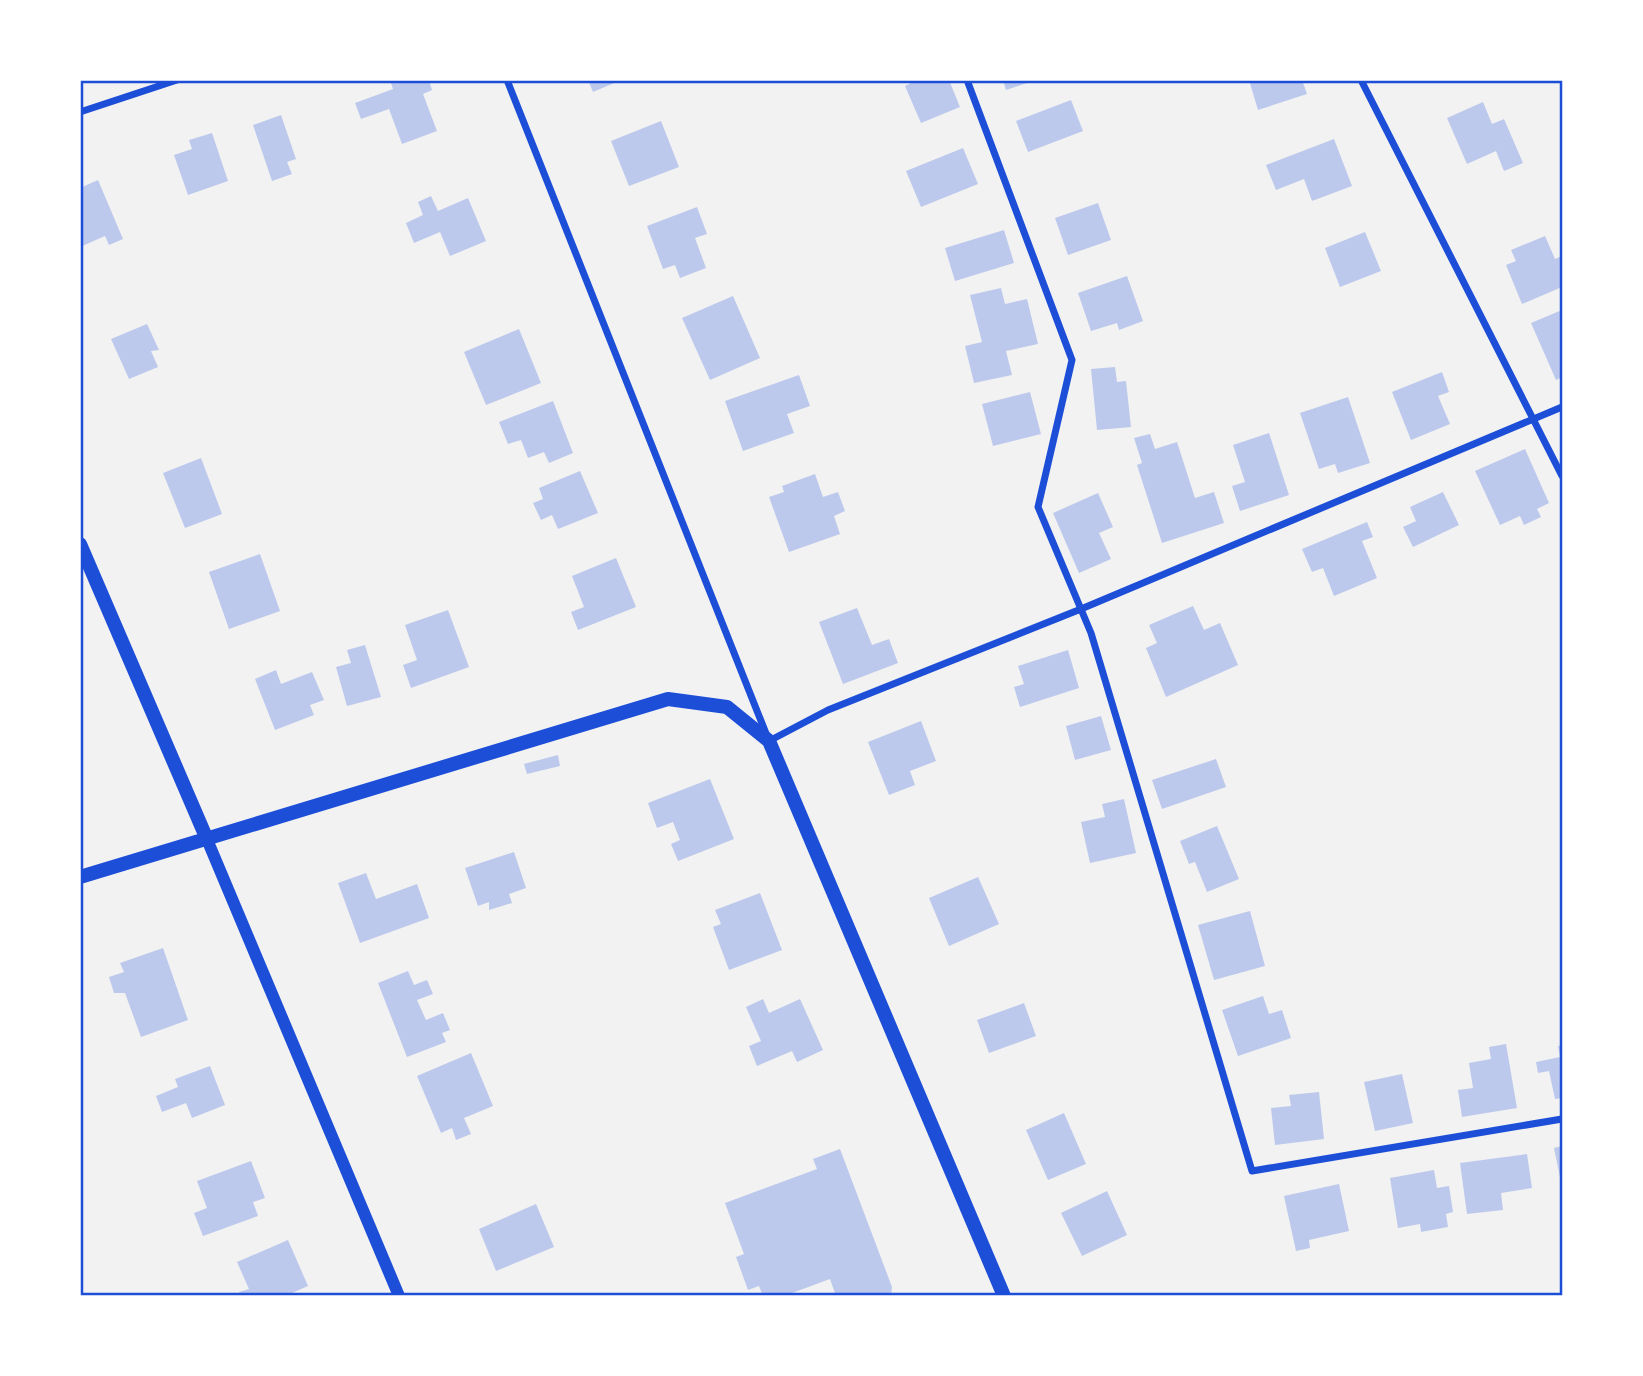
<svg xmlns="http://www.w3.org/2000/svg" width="1643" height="1376" font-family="Roboto,sans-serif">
<rect width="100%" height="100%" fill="#f2f2f2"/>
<path fill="#bdc9ec" d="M390,80h39l3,10 -9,4 14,37 -35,13 -13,-35 -28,10 -6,-16 38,-14z
M588,80h31v1l-26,11z
M917,80h32l11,27 -39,16 -16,-37z
M1003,80h30v1l-27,9z
M1249,80h53l5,14 -49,16z
M1071,100l12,31 -55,21 -12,-31z
M1483,102l9,22 12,-5 19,44 -19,8 -8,-20 -29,13 -20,-46z
M281,115l15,44 -9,3 5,12 -20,7 -19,-56z
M661,121l18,46 -50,19 -18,-45z
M212,133l16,48 -40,14 -14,-40 18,-6 -3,-9z
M1334,139l18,47 -40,15 -8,-22 -28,11 -10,-25z
M963,148l15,36 -57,23 -15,-36z
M98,180l25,59 -14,6 -4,-9 -25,11v-59z
M431,196l7,15 30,-13 18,43 -36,15 -10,-24 -26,11 -8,-20 17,-8 -5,-13z
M1098,203l13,37 -43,15 -13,-37z
M697,207l10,27 -12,4 11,30 -26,10 -5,-13 -12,4 -16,-43z
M1004,230l10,33 -59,18 -10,-33z
M1365,232l16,39 -41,16 -15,-39z
M1545,236l10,23 7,-3v31l-40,17 -16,-39 10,-4 -5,-11z
M1127,276l16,45 -24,9 -2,-7 -26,8 -13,-38z
M1001,288l4,16 22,-5 11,45 -32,7 6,24 -38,8 -9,-37 17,-4 -12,-47z
M733,296l27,62 -50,22 -28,-62z
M1562,310v67l-6,3 -25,-57z
M147,324l12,26 -8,1 7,16 -29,12 -18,-40z
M519,329l22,54 -55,22 -22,-53z
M1115,367l2,15 9,-1 5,46 -34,3 -6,-61z
M1442,372l7,20 -11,4 12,28 -39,16 -19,-48z
M799,375l11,31 -23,8 7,19 -51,18 -18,-50z
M1030,392l11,42 -48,12 -11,-42z
M1348,397l22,66 -32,10 -3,-9 -16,5 -19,-56z
M553,401l20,52 -24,10 -5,-11 -16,6 -7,-18 -13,4 -9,-22z
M1269,433l20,62 -49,16 -8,-25 13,-4 -12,-37z
M1150,434l5,15 22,-7 18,56 19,-6 10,31 -62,20 -25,-78 5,-2 -8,-25z
M1525,449l24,54 -12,6 4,8 -17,8 -4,-9 -20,9 -25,-54z
M201,458l21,56 -37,14 -22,-55z
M580,471l18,42 -40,16 -6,-14 -11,5 -8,-17 10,-4 -4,-11z
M815,474l8,23 15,-5 7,19 -11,5 6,18 -51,18 -20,-55 15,-5 -2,-6z
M1443,492l16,33 -46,22 -10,-20 13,-6 -6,-14z
M1098,493l15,34 -14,6 12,26 -32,14 -26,-60z
M1367,522l6,15 -11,4 15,37 -43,18 -11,-28 -11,4 -10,-23z
M260,554l20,57 -51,18 -20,-57z
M616,558l20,49 -58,23 -7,-18 13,-5 -12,-31z
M1193,606l11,24 16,-7 18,42 -72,32 -20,-49 11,-5 -8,-18z
M857,608l15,37 17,-6 9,24 -55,21 -24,-62z
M448,610l21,57 -58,21 -8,-23 14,-5 -12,-35z
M365,645l16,52 -34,9 -11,-39 15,-4 -4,-13z
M1068,650l11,38 -59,19 -6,-20 10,-3 -6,-18z
M276,670l5,14 31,-12 12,28 -14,5 4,10 -39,15 -20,-51z
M1101,716l10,34 -36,10 -9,-34z
M921,721l15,40 -26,10 5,14 -26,10 -21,-53z
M558,755l2,11 -33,8 -3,-10z
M1216,759l10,28 -64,22 -10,-29z
M710,779l24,60 -56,22 -7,-17 9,-4 -7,-18 -16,6 -9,-25z
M1124,799l12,54 -46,10 -9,-41 24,-5 -3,-13z
M1217,826l22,53 -32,13 -12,-30 -6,2 -9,-23z
M514,852l12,36 -17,6 3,9 -23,7v-8l-11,4 -13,-38z
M366,873l10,26 41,-15 12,34 -69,25 -22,-60z
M978,877l21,47 -50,22 -20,-48z
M760,893l22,57 -53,20 -16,-43 8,-3 -6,-14z
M1250,911l15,55 -51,14 -16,-55z
M163,948l25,72 -47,17 -16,-44h-11l-5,-16 15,-5 -4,-9z
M408,971l6,14 13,-5 6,14 -16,6 9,20 17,-7 7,17 -8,3 4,9 -39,15 -29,-74z
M1263,996l6,18 13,-4 9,28 -53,18 -16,-46z
M763,999l6,14 31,-14 23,51 -26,12 -5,-11 -35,15 -8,-20 12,-5 -15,-34z
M1024,1003l12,33 -47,17 -12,-33z
M1506,1044l11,64 -55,9 -4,-27 15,-2 -4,-25 22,-4 -2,-12z
M1562,1045v53l-7,1 -6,-28 -11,2 -2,-11 24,-5 -2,-11z
M471,1053l22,53 -29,12 7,16 -15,6 -4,-12 -11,5 -24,-57z
M210,1066l15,39 -33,13 -6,-15 -24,9 -6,-16 22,-9 -3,-8z
M1402,1074l11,49 -38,8 -11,-49z
M1319,1092l5,47 -49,6 -4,-37 20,-2 -2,-11z
M1064,1113l22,51 -38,16 -22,-50z
M1562,1146v36h-1l-7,-34z
M840,1149l52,138 -1,9h-55l-6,-17 -46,17h-21l-4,-10 -11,4 -12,-33 8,-3 -19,-51 92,-34 -4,-10z
M1527,1154l5,34 -31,5 2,17 -36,4 -7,-51z
M251,1161l14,37 -12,4 5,14 -55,20 -9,-23 13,-5 -10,-27z
M1434,1170l3,18 12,-2 4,26 -7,2 2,13 -27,5 -1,-8 -22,4 -8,-50z
M1339,1184l10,47 -40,9 1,8 -14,3 -12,-55z
M1107,1191l20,44 -45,21 -21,-43z
M536,1204l18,43 -58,24 -17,-42z
M288,1240l20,46 -23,10h-45l-1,-4 10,-3 -12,-27z"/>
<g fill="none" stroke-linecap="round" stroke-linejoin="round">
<path stroke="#1d4ed8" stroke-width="7" d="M507,80l262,661 59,-31 253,-101 481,-202
M967,80l105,280 -34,147 53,126 161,538 310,-52
M1361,80l201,396
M80,112l97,-32"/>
<path stroke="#1d4ed8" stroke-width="12" d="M206,837l193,459"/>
<path stroke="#1d4ed8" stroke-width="14" d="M80,544l126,293
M80,877l588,-178 59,8 42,34 235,555"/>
</g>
<rect width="1643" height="1376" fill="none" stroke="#ffffff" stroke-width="164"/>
<rect x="82" y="82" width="1479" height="1212" fill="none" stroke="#1d4ed8" stroke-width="2.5"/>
</svg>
